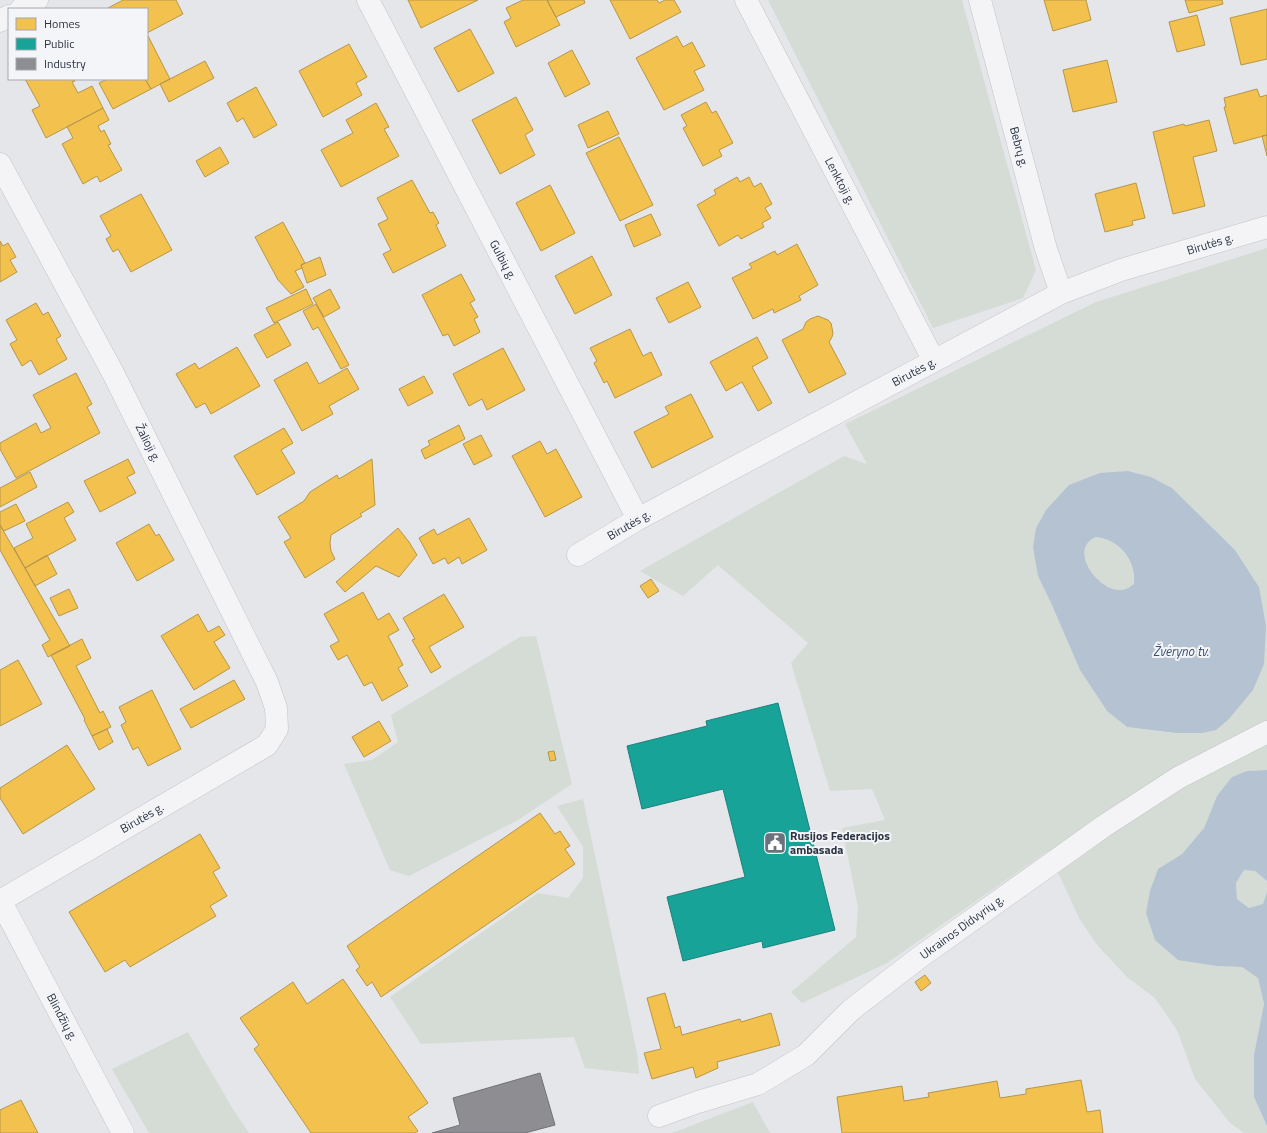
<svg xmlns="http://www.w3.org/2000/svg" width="1267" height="1133" font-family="'Titillium Web',sans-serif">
<rect width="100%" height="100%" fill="#e4e6e9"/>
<path fill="#d5dcd5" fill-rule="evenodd" d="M768,0h194l74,270 -13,28 -90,30z
M1267,248v522l-20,1 -30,25 -13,32 -22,26 -24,15 59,97 25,1 16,11 6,26 -10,51v42l13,29v7h-23l-14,-10 -35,-44 -18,-49 -22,-32 -28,-21 -29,-31 -18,-26 -32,-69 -161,112 -85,40 -11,-11 65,-55 2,-30 -16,-79 43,-8 -13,-31 -42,2 -39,-128 17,-20 -90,-78 -35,31 -43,-25 204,-115 23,8 -22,-40 251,-122zM1151,477l21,11 63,62 24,37 -57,146h-26l-49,-6 -20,-16 -27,-41 -29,-67 -13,-27z
M1096,537c24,3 39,23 38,47 -2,1 -5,4 -7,5 -24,9 -62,-39 -31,-52z
M536,636l36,148 -54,36 -109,56 -19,-6 -46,-106 28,-4 26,-18 -7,-27 129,-78z
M583,799l54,254 2,21 -54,-6 -11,-31 -153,7 -31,-47 148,-104 30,5 15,-20v-31l-26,-41z
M1244,870l11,1 12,10v11l-4,12 -14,4 -12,-9 -1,-16z
M188,1032l46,79 15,22h-100l-37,-64z
M753,1102l17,31h-98z"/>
<path fill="#b5c2d2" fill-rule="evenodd" d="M1128,471l23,6 21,11 63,62 24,37 7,39 -2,38 -11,26 -25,30 -12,10 -14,3h-26l-49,-6 -20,-16 -27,-41 -29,-67 -13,-27 -5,-29 3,-19 10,-18 23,-25 31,-12zM1096,537c24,3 40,23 38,47 -2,1 -5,4 -8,5 -23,9 -61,-39 -30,-52z
M1267,770v111l-12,-10 -11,-1 -8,13 1,16 12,9 14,-4 4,-12v234l-13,-29v-42l10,-51 -6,-26 -16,-11 -25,-1 -39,-6 -23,-20 -9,-27 4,-22 8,-22 24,-15 22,-26 13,-32 15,-19 15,-6z"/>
<path fill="#f2c14e" stroke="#b7964a" d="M123,0h53l7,14 -36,19v-24h-38l-1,-1z
M408,0h70l-57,28z
M523,0h24l13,25 -44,22 -12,-25 7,-4 -5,-10z
M547,0h37l1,3 -29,14z
M610,0h47l2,3 6,-3h9l7,12 -51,27z
M1044,0h42l5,20 -38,11z
M1185,0h37l1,4 -34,9z
M1267,9v50l-26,6 -11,-47z
M1197,15l8,30 -28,7 -8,-30z
M470,29l24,44 -36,19 -24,-44z
M147,34l23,45 -19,10 -6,-10h2z
M677,36l6,11 9,-5 13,24 -11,5 10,19 -40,20 -28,-52z
M349,44l18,33 -11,6 6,12 -39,22 -24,-46z
M572,50l18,34 -25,13 -17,-34z
M1107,60l10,42 -44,10 -10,-42z
M205,61l9,17 -45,24 -9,-18z
M25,79h48l2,2 -3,1 6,11 14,-7 11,22 -57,30 -14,-28 8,-4z
M107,79h38l6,10 -38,20 -14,-26z
M256,87l21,38 -23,13 -11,-20 -6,4 -10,-19z
M1257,89l3,8 7,-2v40l-33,9 -10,-37h2l-2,-9z
M516,97l17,33 -8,5 10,20 -35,19 -28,-54z
M706,102l6,11 4,-2 17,32 -14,7 3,6 -19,10 -20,-38 4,-2 -6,-11z
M376,103l13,24 -5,2 15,27 -58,31 -20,-37 32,-17 -7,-13z
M103,108l6,12 -11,6 3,6 3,-2 7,14 -3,1 14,25 -22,12 -3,-6 -14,8 -21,-40 11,-6 -6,-11z
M608,111l11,23 -31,14 -10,-23z
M1209,120l8,31 -24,6 12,49 -32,8 -20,-82 31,-8 1,2z
M1267,135v21l-5,-20z
M619,137l34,68 -33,16 -34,-68z
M220,147l9,16 -24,14 -9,-16z
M737,177l3,5 9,-5 5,10 7,-4 11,21 -7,4 6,10 -9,5 2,4 -23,12 -3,-4 -19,11 -22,-41 19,-11 -2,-4z
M412,180l18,33 3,-1 6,11 -3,2 10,21 -53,27 -10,-19 8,-4 -13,-26 10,-5 -11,-21z
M1136,183l9,35 -13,3 1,4 -28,7 -10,-38z
M550,185l25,48 -34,18 -25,-48z
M141,194l31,56 -41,22 -13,-23 -5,3 -7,-13 5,-3 -11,-20z
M651,214l10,21 -27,12 -9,-22z
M283,222l22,41 -4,2 1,3 -7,3 9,16 -13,7 -13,-14 -23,-43z
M0,241l3,5 5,-3 8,14 -6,3 7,12 -17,10z
M797,244l21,41 -19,11 2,4 -27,13 -1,-4 -20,10 -21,-41 20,-10 -3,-4 26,-13 2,4z
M592,256l20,39 -37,19 -20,-38z
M320,257l6,18 -19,8 -6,-18z
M461,274l14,26 -5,3 8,14 -4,2 6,13 -26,14 -6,-12 -5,2 -21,-41z
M688,282l13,25 -32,16 -13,-25z
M306,289l7,15 -39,19 -8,-15z
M330,289l10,19 -16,9 -11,-19z
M36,303l7,12 5,-3 13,24 -5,3 11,20 -28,16 -8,-15 -9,6 -12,-22 7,-4 -11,-20z
M316,304l33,61 -8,4 -23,-42 -5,3 -10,-19z
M818,316l10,4 3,3 2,10 -1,4 -3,5 17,32 -37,19 -27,-53 21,-11 3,-7 4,-3z
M278,322l13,23 -24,13 -13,-23z
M630,329l13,27 8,-4 11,23 -47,23 -8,-17 -3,2 -10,-20 3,-2 -7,-13z
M757,337l11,21 -16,9 20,36 -14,8 -16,-29 -16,9 -16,-29z
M237,347l23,39 -49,28 -6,-11 -9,5 -20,-34 19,-11 4,6z
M503,348l22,42 -38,20 -5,-11 -13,7 -16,-32z
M307,362l12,22 28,-16 12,21 -30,17 4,8 -31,17 -28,-51z
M76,373l16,31 -5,3 13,26 -84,45 -16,-29v-6l36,-20 5,10 10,-5 -18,-33z
M424,376l9,17 -25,13 -9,-17z
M691,394l22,43 -61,31 -18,-36 35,-18 -4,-7z
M459,425l6,14 -40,20 -4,-9 9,-5 -2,-4z
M284,428l9,15 -12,7 14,23 -38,22 -23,-39z
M481,435l11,21 -18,9 -11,-21z
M540,441l7,13 9,-5 26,48 -37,20 -33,-61z
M128,459l7,14 -8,4 9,16 -36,19 -16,-31z
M372,459l3,46 -15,9 2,2 -31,19 -1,8 1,8 4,8 -30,19 -21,-36 7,-4 -13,-21 26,-16 6,-9 27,-17 2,4z
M30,472l7,15 -37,20v-19z
M68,502l6,10 -10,6 12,22 -51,28 -11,-20 19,-10 -7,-14z
M16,504l9,17 -21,10 -4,-6v-13z
M469,518l18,32 -25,14 -3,-7 -11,7 -3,-6 -12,6 -14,-26 15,-9 3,6z
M149,524l7,12 3,-2 15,26 -37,21 -21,-38z
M0,525l70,121 -22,11 -6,-12 8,-5 -50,-90z
M398,528l11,14 8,13 -18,22 -23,-11 -31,26 -9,-10z
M47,555l10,19 -22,12 -10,-18z
M651,579l8,12 -11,7 -8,-12z
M69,589l9,19 -19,8 -9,-18z
M363,592l15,28 11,-7 10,17 -11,6 15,29 -5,3 10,18 -26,15 -10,-19 -8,4 -17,-31 -9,5 -8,-14 9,-5 -15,-27z
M444,594l20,33 -35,20 12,20 -10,6 -19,-33 3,-1 -12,-21z
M198,614l10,18 11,-6 6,9 -11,7 16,26 -36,22 -33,-54z
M82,639l9,19 -15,8 24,47 3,-2 8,16 -19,9 -8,-16 1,-1 -34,-64z
M18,660l24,44 -42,22v-56z
M234,680l11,19 -54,29 -11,-19z
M152,690l29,59 -33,17 -10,-19 -5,3 -12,-25 5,-3 -7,-15z
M379,721l12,20 -27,16 -12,-20z
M107,729l6,13 -14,8 -7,-14z
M67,745l28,44 -72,45 -23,-36v-10z
M554,751l2,9 -6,1 -2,-9z
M540,813l15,21 5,-3 10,15 -5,3 10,15 -194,133 -9,-15 -5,4 -11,-16 4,-3 -13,-21z
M200,834l20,34 -7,4 14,24 -17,10 6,10 -86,51 -5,-7 -20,12 -36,-60z
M925,975l6,8 -10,8 -6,-9z
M343,979l85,124 -20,14 10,14 -3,2h-104l-57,-84 5,-4 -19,-27 53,-36 14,22z
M665,993l10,35 5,-2 2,9 58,-16 1,3 30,-9 9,32 -63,17 1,6 -22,10 -3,-11 -41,12 -8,-26 17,-4 -14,-51z
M1081,1080l6,32 13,-2 3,23h-261l-5,-36 65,-11 2,15 25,-4 -1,-4 69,-12 3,17 26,-4v-5z
M21,1100l17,33h-38v-23z"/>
<path fill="#17a398" stroke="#1d817e" d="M778,703l57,227 -72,18 -1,-7 -79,20 -16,-64 78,-20 -22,-88 -81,20 -15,-63 80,-20 -1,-5z"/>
<path fill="#8d8d92" stroke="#70727a" d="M540,1073l15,52 -30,8h-93l28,-8 -7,-27z"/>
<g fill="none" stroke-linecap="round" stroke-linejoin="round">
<g stroke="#c2c4c7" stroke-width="23">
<path id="minor" d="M368,0l270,519
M746,0l188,361
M980,0l66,249 15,44
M21,9l16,-9
M0,21l9,-5
M0,164l113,209 154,309 9,26 1,21 -10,16 -267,156
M578,555l60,-36 423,-226 60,-23 146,-43
M0,900l123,233
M659,1116l39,-14 60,-18 48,-29 45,-45 69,-53 184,-131 74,-48 89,-46"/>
</g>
<use href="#minor" stroke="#f4f4f6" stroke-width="22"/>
</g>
<defs>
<g id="civic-square" transform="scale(1.15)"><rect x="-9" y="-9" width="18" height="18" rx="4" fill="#6c727c" stroke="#f3f5f8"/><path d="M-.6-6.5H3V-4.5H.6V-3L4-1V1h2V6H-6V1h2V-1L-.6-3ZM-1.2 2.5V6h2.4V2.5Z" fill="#fff"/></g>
</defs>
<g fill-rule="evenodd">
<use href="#civic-square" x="775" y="843"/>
</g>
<g text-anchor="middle" stroke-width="4" stroke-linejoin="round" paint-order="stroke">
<g font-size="12" fill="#2c3342" stroke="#f3f5f8">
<text transform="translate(1019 147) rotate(75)" y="4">Bebrų g.</text>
<text transform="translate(840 181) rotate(62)" y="4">Lenktoji g.</text>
<text transform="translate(1210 244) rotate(-17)" y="4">Birutės g.</text>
<text transform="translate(503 260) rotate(62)" y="4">Gulbių g.</text>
<text transform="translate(914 372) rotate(-28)" y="4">Birutės g.</text>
<text transform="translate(148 443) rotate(63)" y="4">Žalioji g.</text>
<text transform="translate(629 525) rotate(-30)" y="4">Birutės g.</text>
<text transform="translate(142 818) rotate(-30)" y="4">Birutės g.</text>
<text transform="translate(962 927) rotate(-36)" y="4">Ukrainos Didvyrių g.</text>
<text transform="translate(62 1017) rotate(62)" y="4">Blindžių g.</text>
</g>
<g font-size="12" font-weight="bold" fill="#2c3342" stroke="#f3f5f8" text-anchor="start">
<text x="790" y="840">Rusijos Federacijos<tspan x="790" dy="14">ambasada</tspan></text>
</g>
<g font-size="13" font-style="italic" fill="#385174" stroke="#f3f5f8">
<text x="1181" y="656">Žvėryno tv.</text>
</g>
</g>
<rect x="8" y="8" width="140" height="72" fill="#f3f5f8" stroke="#a3a7af"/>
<rect x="16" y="18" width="20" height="12" fill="#f2c14e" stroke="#a3a7af"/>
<text x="44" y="28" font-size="12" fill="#2c3342">Homes</text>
<rect x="16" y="38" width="20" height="12" fill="#17a398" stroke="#a3a7af"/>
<text x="44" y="48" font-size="12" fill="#2c3342">Public</text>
<rect x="16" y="58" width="20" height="12" fill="#8d8d92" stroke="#a3a7af"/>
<text x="44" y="68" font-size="12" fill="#2c3342">Industry</text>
</svg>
